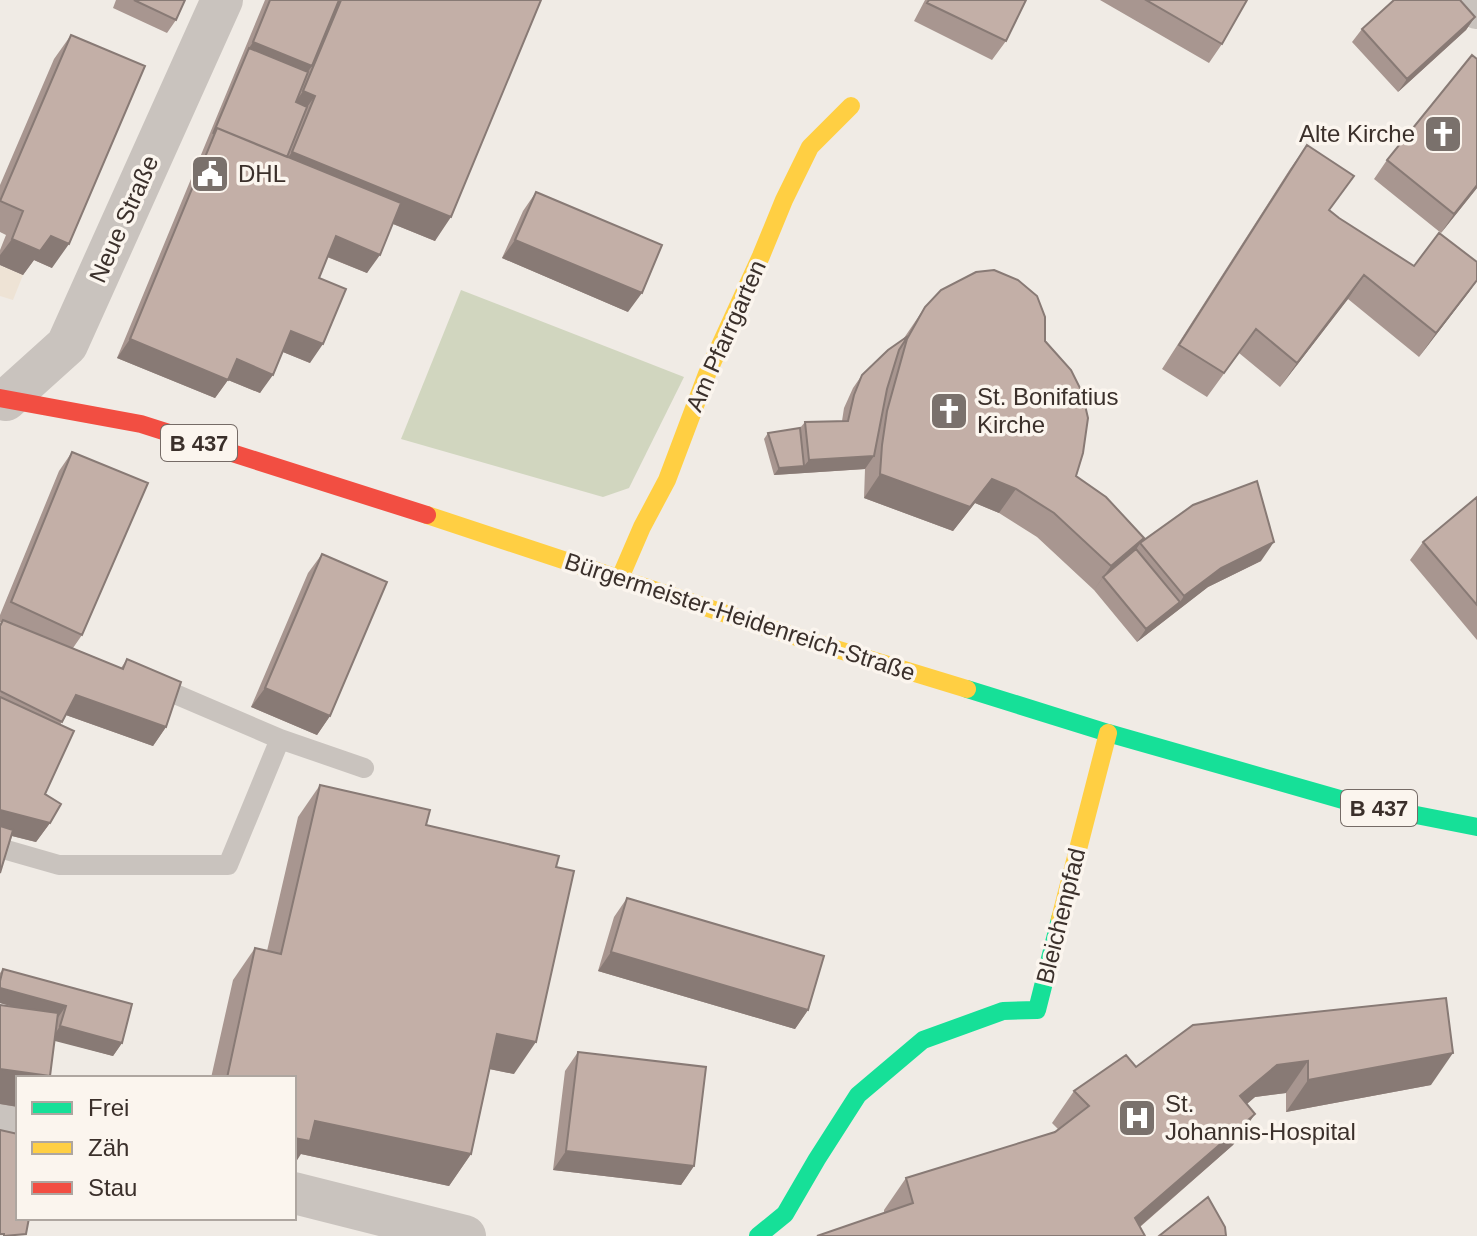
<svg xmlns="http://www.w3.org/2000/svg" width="1477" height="1236" font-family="Helvetica,sans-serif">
<rect width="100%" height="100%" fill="#f0ebe5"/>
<path fill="#d1d6bf" d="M461,290l223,87 -55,111 -26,9 -202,-58z"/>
<path fill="#eee3d5" d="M0,265l23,10 -10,25 -13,-4z"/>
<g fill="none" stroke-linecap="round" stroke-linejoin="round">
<path stroke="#c9c3be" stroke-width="20" d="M280,739l84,29
M0,848l59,17h169l52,-126 -126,-54"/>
<path stroke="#c9c3be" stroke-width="42" d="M1470,0l7,8
M6,400l61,-55 155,-345
M0,1124l18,4
M294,1193l171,43"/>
<path stroke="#16e098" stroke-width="18" d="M967,689l141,44 242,69 127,25
M758,1236l27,-22 32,-55 41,-64 65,-55 80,-29 34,-1 23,-91"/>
<path stroke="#ffcf43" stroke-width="18" d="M427,515l363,120 177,54
M620,578l22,-51 25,-47 40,-106 54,-118 23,-56 26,-53 41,-41
M1060,919l48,-186"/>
<path stroke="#f24e42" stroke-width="18" d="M0,398l141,26 286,91"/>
</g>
<path fill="#a89690" d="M116,0h69l-9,20 -9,13 -54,-25z
M265,0h276l-106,241 -42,-17 -26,49 -40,-16 -8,21 -9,85 -27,-11 -23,41 -32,-13 -13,18 -98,-40z
M925,0h101l-20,41 -14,19 -78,-39z
M1100,0h147l-25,44 -13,19z
M1475,17l-9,13 -68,62 -46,-50 10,-13z
M71,35l-19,233 -18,-8 -11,15 -23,-10v-15l6,-15 -6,-3v-47l54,-126z
M1307,145l23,65 9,8 75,48 63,-4v19l-58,76 -71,-58 -68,88 -41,-34 -32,44 -45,-28 128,-200z
M1387,160l90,28 -36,45 -67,-54z
M536,192l92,120 -126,-54 21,-47z
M925,307l120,34 31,135 64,67 121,18 -53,26 -71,55 -43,-52 -57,-53 -38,-24 -24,-10 -22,28 -89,-33 1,-29 -91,6 -10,-36 4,-6 32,-5 5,-6 37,-1 2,-13 9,-20 9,-13 42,-37z
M72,452l10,183 -9,13 48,20 6,-9 39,68 -13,19 -87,-31 -6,10 -15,69 5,29 -14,19 -24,-6 -12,37v-249l1,-2h-1v-7l59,-144z
M1477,497v143l-67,-80 13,-18z
M322,554l8,162 -13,19 -66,-28 57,-134z
M320,785l106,40 88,249 -25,-5 -18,85 -22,32 -148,-32 -7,-76h-83l22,-98 22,-32 12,3 31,-134z
M627,898l181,112 -13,19 -197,-58 16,-54z
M3,969l129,35 -10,39 -9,13 -58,-16 -37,38v29l-18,-3 14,-97 -14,-4v-30z
M1193,1025l238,60 -145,27v-19l-31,4 -8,7 8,10 -22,31 -93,82 -256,-14v-3l22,-32 149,-46 3,-3 -6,-6 22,-32 62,-24z
M578,1052l116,114 -13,19 -128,-15 12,-99z"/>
<path fill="#887a75" d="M1475,17l-9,13 -68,62 9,-13z
M253,42l59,24 -13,19 -50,-37z
M303,91l12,5 -17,24 -11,-5z
M209,149l75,14 8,-11 159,65 -16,24z
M1477,185v3l-36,45 13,-19z
M51,236l18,8 -17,24 -18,-8 -11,15 -23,-10v-10l12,-16z
M336,236l44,19 -13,18 -44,-18z
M515,240l127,53 -14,19 -126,-54z
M1364,275l-16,24 -68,88 17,-24z
M1477,280l-8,12 -50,65 17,-24z
M291,331l32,13 -13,19 -32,-13z
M130,339l107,20 36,16 -13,18 -32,-13 -13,18 -98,-40z
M874,456l-9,13 -91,6 5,-7 25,-2 5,-6z
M880,474l112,5 24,10 -17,24 -24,-10 -22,28 -89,-33z
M1144,538l-17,24 -24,15 -9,13 17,-24z
M1274,542l-13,19 -53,26 -71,55 9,-13 34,-27 4,-6 37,-28z
M265,688l65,28 -13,19 -66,-28z
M76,695l90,32 -13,19 -90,-32z
M0,810l50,13 -14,19 -36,-9z
M611,952l197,58 -13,19 -197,-58z
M0,988l66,18 -9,13 -57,-16z
M60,1026l62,17 -9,13 -62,-16z
M497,1034l39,8 -22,32 -39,-8z
M1453,1053l-22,32 -145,27 22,-32z
M1308,1061l-22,32 -31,4 -37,31 22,-32 37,-31z
M0,1069l50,7 -2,2h-30v29l-18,-3z
M1255,1114l-22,31 -104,91 6,-18z
M315,1121l156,33 -22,32 -148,-32 -7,11v-27z
M566,1151l128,15 -13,19 -128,-15z"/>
<path fill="#c3afa7" stroke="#887a75" stroke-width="2" d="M134,0h51l-9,20z
M270,0h69l-27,66 -59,-24z
M341,0h200l-90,217 -159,-65 23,-56 -12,-5z
M929,0h97l-20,41 -79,-38z
M1146,0h101l-25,44z
M1394,0h66l15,17 -68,62 -45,-50z
M71,35l74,31 -76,178 -18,-8 -11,15 -28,-12 11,-28 -23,-10z
M249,48l59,24 -12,30 11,5 -20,50 -70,-29 -4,6z
M1472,55l5,4v126l-23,29 -67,-54z
M217,128l184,75 -21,52 -44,-19 -17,42 27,11 -23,55 -32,-13 -18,44 -36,-16 -9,21 -98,-41z
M1307,145l47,31 -25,34 10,8 75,48 25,-33 38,29v18l-41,53 -72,-58 -67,88 -41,-34 -32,44 -45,-28z
M536,192l126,53 -20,48 -127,-53z
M994,270l24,10 19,16 8,21v24l26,29 11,22 6,26 -5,35 -7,23 30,21 38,41 -33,28 -57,-53 -38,-24 -24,-10 -22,28 -90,-33 2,-29 5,-34 20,-72 18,-32 16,-17 35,-18z
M908,336l-9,14 -12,39 -13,67 -65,4 -4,-38 43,-1 6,-26 8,-20 26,-25z
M800,428l4,38 -25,2 -11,-35z
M72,452l76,31 -66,152 -71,-33z
M1257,481l17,61 -53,26 -37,28 -44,-53 53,-38z
M1477,497v108l-54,-63z
M1136,549l44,53 -34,27 -43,-52z
M322,554l65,28 -57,134 -65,-28z
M3,620l120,49 4,-10 54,23 -15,45 -90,-32 -14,27 -62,-31v-65z
M0,697l74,34 -29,63 16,10 -11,19 -50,-13z
M320,785l110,25 -4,15 133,31 -3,11 18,4 -38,171 -39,-8 -26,120 -156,-33 -5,20 -16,-3v-60h-67l28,-130 26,6z
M0,826l13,4 -13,43z
M627,898l197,58 -16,54 -197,-58z
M3,969l129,35 -10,39 -62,-17 6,-20 -66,-18v-7z
M1446,998l7,55 -145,27v-19l-31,4 -37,31 15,18 -120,104 10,18h-328l96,-33 -7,-25 149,-46 34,-26 -15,-15 52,-36 10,12 57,-42z
M0,1005l58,8 -8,63 -50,-7z
M578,1052l128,15 -12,99 -128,-15z
M0,1130l18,4v84h11l-3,16 -22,2v-2h-4z
M1208,1197l17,30 1,9h-67z"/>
<defs>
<g id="church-square" transform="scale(2)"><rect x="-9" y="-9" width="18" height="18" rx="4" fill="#7a716c" stroke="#fbf5ee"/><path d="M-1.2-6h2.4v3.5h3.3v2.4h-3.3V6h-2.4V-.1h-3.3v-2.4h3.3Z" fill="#fff"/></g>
<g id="civic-square" transform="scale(2)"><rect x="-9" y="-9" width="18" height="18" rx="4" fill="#7a716c" stroke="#fbf5ee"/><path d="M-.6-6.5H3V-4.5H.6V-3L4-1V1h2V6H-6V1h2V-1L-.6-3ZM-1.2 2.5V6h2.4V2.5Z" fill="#fff"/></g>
<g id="hospital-square" transform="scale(2)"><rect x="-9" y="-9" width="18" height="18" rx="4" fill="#7a716c" stroke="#fbf5ee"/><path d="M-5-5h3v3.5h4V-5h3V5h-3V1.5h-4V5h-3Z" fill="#fff"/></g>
</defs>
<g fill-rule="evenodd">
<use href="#church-square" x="1443" y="134"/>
<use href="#civic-square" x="210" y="174"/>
<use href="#church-square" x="949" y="411"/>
<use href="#hospital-square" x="1137" y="1118"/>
</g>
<g text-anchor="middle" stroke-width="7" stroke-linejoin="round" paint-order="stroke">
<g fill="#fbf5ee" stroke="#756b66" stroke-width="2">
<rect x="161" y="425" width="76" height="36" rx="6"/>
<rect x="1341" y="790" width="76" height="36" rx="6"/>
</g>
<g font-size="22" font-weight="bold" fill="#3b302b">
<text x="199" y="451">B 437</text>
<text x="1379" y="816">B 437</text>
</g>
<g font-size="24" fill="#3b302b" stroke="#fbf5ee" text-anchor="start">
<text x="1415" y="142" text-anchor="end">Alte Kirche</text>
<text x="238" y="182">DHL</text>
<text x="977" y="405">St. Bonifatius<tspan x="977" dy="28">Kirche</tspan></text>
<text x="1165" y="1112">St.<tspan x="1165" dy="28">Johannis-Hospital</tspan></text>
</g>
<g font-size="24" fill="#3b302b" stroke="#fbf5ee">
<text transform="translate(124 219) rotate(-66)" y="8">Neue Straße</text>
<text transform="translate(726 336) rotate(-66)" y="8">Am Pfarrgarten</text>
<text transform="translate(740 617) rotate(18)" y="8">Bürgermeister-Heidenreich-Straße</text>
<text transform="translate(1061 916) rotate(-76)" y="8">Bleichenpfad</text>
</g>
</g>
<rect x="16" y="1076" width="280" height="144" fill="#fbf5ee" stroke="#aea6a0" stroke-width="2"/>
<rect x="32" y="1102" width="40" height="12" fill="#16e098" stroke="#aea6a0" stroke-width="2"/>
<text x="88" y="1116" font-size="24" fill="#3b302b">Frei</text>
<rect x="32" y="1142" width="40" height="12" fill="#ffcf43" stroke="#aea6a0" stroke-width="2"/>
<text x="88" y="1156" font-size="24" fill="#3b302b">Zäh</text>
<rect x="32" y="1182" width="40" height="12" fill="#f24e42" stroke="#aea6a0" stroke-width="2"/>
<text x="88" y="1196" font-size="24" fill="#3b302b">Stau</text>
</svg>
